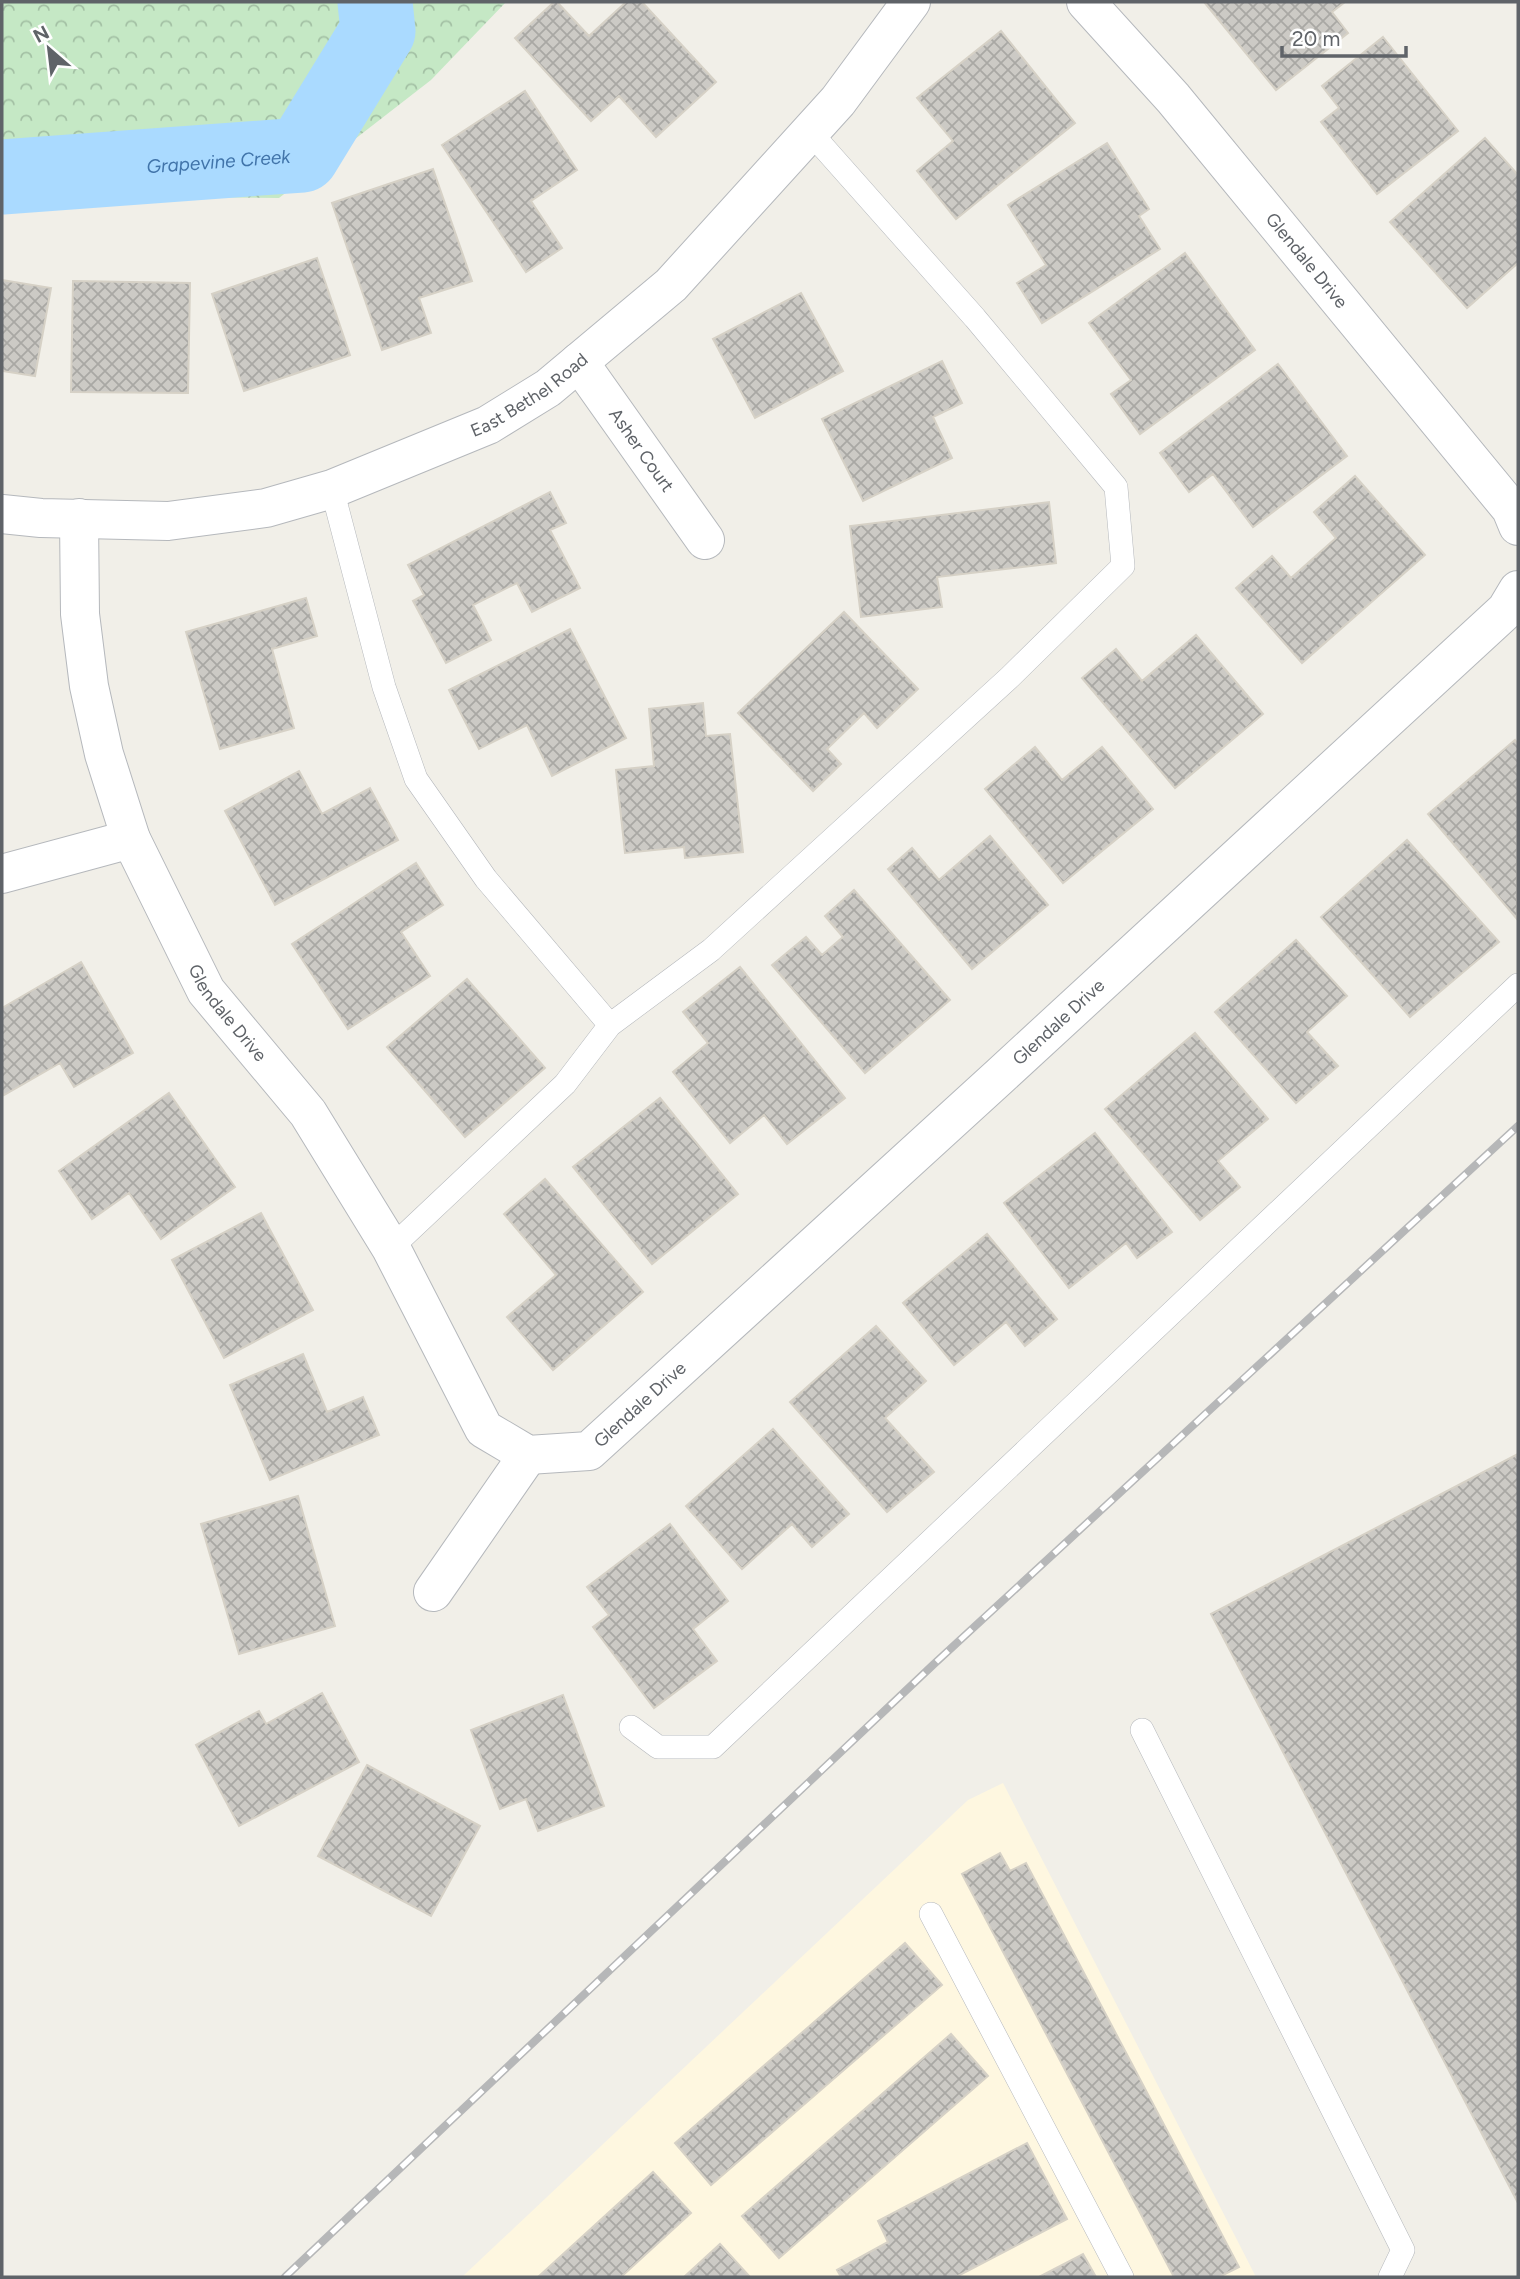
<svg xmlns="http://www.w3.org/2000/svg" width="1520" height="2279" font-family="Figtree,sans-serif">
<defs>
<pattern id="forest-crowns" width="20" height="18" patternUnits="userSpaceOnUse" patternTransform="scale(1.75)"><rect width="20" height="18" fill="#c5e8c5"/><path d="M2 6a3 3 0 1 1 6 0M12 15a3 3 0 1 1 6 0" fill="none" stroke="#a3c0a4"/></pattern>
<pattern id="building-cross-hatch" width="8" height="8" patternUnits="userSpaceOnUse" patternTransform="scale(1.75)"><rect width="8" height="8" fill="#cccac5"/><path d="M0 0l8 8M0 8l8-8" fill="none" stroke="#a9a8a4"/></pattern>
</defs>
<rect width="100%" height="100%" fill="#f1efe8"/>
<path fill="#fef7e0" d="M1003,1783l253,494h-794l506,-477z"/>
<path fill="url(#forest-crowns)" d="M2,2h504l-75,78 -152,118 -277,-3z"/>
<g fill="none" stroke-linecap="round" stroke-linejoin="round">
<path stroke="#aadaff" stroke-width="75" id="s1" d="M2,177l300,-22 76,-124 -3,-29"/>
</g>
<path fill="url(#building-cross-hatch)" stroke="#d6d1c6" stroke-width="2" d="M554,2h3l32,34 37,-34h16l74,80 -60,55 -37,-41 -28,25 -76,-83z
M1204,2h141l-13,10 16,21 -72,57z
M1001,31l74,92 -119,96 -39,-48 36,-30 -36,-43z
M1383,37l75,94 -81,63 -56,-72 18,-14 -17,-22z
M525,91l52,79 -46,31 31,47 -36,24 -84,-127z
M1485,138l33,37v88l-51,45 -77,-86z
M1107,143l42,66 -10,7 21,33 -118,74 -25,-40 29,-18 -38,-60z
M433,169l39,112 -53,17 12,35 -49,17 -50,-147z
M1185,253l70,97 -115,84 -29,-40 20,-14 -42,-57z
M317,258l33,97 -106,36 -32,-97z
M2,280l49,8 -16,88 -33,-5z
M73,281l117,2 -2,110 -117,-1z
M801,293l42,78 -88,47 -42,-79z
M942,361l20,42 -29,14 19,41 -89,43 -41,-82z
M1278,364l69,92 -94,71 -40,-53 -24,18 -29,-39z
M1355,476l70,79 -123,108 -66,-75 36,-32 19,22 45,-40 -22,-26z
M550,492l16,31 -16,7 30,58 -48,24 -15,-29 -44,22 18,35 -45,23 -33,-62 11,-6 -16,-30z
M1049,502l7,61 -119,14 5,30 -81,10 -11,-91z
M306,598l11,38 -45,13 22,79 -74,21 -34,-117z
M844,612l74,77 -41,39 -13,-15 -37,36 14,15 -28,27 -75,-78z
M570,629l56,109 -74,38 -25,-51 -48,24 -30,-59z
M1196,635l67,79 -88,74 -93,-110 34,-29 26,32z
M703,703l3,33 24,-2 13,118 -58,6 -1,-11 -59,6 -9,-83 38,-4 -5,-57z
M1515,740l3,4 -1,175 -89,-105z
M1035,747l27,33 40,-33 51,62 -90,74 -78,-94z
M299,771l23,43 48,-26 28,52 -123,65 -50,-94z
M990,836l58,69 -76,64 -84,-100 24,-21 27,32z
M1407,840l92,102 -89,75 -89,-100z
M416,863l27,42 -42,27 29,44 -82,53 -56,-85z
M854,890l96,110 -85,73 -93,-108 34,-28 16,18 21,-18 -18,-21z
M1296,940l51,56 -40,36 31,34 -42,37 -81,-91z
M81,962l52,91 -59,34 -14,-24 -56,32 -2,-5v-82z
M740,967l105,131 -58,46 -23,-29 -34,28 -57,-71 35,-29 -25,-31z
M467,979l78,89 -80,69 -78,-90z
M1195,1033l73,86 -50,42 22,26 -40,33 -95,-111z
M169,1093l66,94 -74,52 -32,-46 -37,26 -33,-48z
M660,1098l78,96 -86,70 -79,-97z
M1095,1133l77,99 -35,26 -11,-15 -57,45 -65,-85z
M545,1179l98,113 -90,78 -46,-53 49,-42 -52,-61z
M261,1213l52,97 -89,48 -52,-98z
M987,1234l70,85 -32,27 -19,-24 -52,43 -51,-62z
M876,1326l50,55 -41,37 49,54 -47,40 -97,-110z
M303,1354l24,58 36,-15 16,38 -109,45 -40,-95z
M773,1429l76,85 -37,33 -20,-23 -50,45 -56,-63z
M1518,1454v749l-307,-589z
M298,1496l37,130 -96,28 -38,-130z
M670,1524l58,77 -35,28 24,32 -63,47 -61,-81 16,-12 -22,-28z
M322,1693l37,69 -120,64 -43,-81 63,-34 7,13z
M563,1695l41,111 -66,25 -12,-32 -26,10 -29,-79z
M367,1765l113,61 -49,90 -113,-60z
M1000,1853l10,18 16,-8 213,404 -20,10h-45l-212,-403z
M905,1943l37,42 -231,200 -36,-42z
M951,2034l37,42 -209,182 -37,-42z
M1027,2143l40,76 -111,58h-115l-4,-7 51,-28 -10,-21z
M653,2172l38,41 -70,64h-83z
M720,2244l30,33h-66z
M1083,2254l13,23h-57z"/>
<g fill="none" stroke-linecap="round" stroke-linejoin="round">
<g stroke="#b5b8bc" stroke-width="24">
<path id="service" d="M332,489l52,198 32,92 70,100 124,146 -45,59 -174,164
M610,1025l101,-75 299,-273 113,-111 -7,-79 -141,-169 -165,-186
M631,1727l27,20h55l805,-762
M1142,1730l261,520 -13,27
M931,1914l191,363"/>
</g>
<g stroke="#b5b8bc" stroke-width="40">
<g id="minor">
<path id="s2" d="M1086,2l87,96 338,411 7,17"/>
<path id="s3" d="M579,362l126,178"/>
<path id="s4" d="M2,514l39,4 127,3 98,-13 66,-19 156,-64 60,-37 123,-103 167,-184 73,-99"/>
<path id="s5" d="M79,518l1,96 9,72 15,68 27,85 75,152 102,122 83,135 93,181 44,26 61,-4 411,-375 506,-466 12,-20"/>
<path d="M2,874l129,-35"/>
<path d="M433,1592l95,-137"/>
</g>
</g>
<use href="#service" stroke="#fff" stroke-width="23"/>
<use href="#minor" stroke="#fff" stroke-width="38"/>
<g stroke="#b6b7b8" stroke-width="8">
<path id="rail" d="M285,2277l649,-613 584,-538"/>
</g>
<use href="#rail" stroke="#fff" stroke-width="5" stroke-dasharray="16" stroke-linecap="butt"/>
</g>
<g text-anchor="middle" stroke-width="6" stroke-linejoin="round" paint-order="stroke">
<g font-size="18" fill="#5f6368" stroke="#fff">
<text dy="6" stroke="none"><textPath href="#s2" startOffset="340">Glendale Drive</textPath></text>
<text dy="6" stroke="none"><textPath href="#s4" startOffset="553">East Bethel Road</textPath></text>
<text dy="6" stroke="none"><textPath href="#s3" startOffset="108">Asher Court</textPath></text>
<text dy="6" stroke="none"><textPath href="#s5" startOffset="527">Glendale Drive</textPath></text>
<text dy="6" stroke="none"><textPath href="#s5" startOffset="1766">Glendale Drive</textPath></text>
<text dy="6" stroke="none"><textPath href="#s5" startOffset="1199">Glendale Drive</textPath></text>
</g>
<g font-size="19" font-style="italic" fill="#4174aa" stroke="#fff">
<text dy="7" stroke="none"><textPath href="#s1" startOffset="217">Grapevine Creek</textPath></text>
</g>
</g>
<rect width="1520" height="2279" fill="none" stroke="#5f6368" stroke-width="7"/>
<g transform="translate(49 49) rotate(332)" stroke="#ffffff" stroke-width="5" paint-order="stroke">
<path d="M0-5L12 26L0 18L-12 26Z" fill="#5f6368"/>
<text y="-10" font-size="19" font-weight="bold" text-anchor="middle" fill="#5f6368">N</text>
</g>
<path d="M1282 46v10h124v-10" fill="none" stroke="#5f6368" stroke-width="3.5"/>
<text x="1292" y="46" font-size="21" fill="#5f6368" stroke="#ffffff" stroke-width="5" paint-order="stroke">20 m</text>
</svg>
